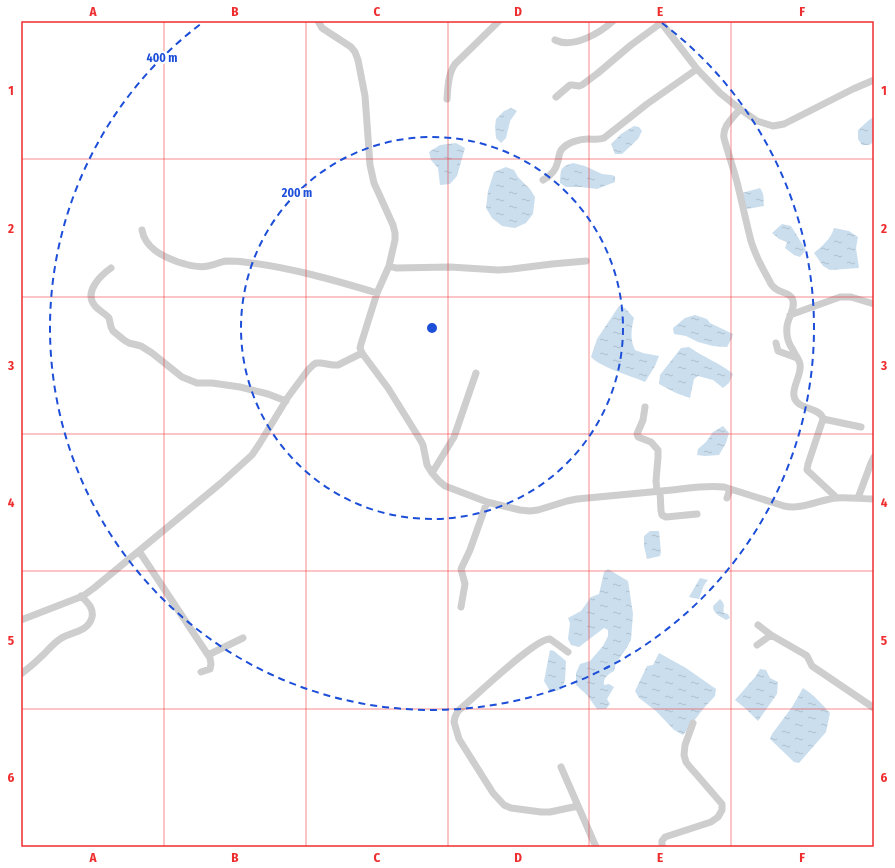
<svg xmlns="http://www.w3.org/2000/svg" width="895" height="868" font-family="'Fira Sans Condensed',sans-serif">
<defs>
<pattern id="water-ripples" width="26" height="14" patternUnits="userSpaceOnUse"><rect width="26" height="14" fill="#cadeee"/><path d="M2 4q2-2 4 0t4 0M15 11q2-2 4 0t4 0" fill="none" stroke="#aebfcd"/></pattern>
</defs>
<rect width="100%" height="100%" fill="#fff"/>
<path fill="url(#water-ripples)" d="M511,108l6,3 -7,10 -4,17 -5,5 -5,-5 -1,-11 1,-8 8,-8z
M874,117v25l-5,3h-7l-4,-6v-9l11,-10z
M634,126l5,1 3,4 -4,8 -16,15h-7l-4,-10 10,-10z
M456,143l9,5 -8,28 -7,8 -10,1 -2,-17 -7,-8 -2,-8 11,-7z
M573,163l12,3 17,8 9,1 4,1v6l-18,7 -16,-2h-15l-6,-4c1,-13 -1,-16 13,-20z
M506,167l8,3 4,7 12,12 5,8 -2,17 -7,9 -11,5 -13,-2 -10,-8 -6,-10 2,-17 6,-19z
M760,188c5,7 3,10 4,18l-17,3 -5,-16z
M782,224l9,2 15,24 -6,7 -6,-2 -9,-7 2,-6 -8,-3 -7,-6z
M834,228l15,3 9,6 -2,11 3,20 -29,2 -7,-4 -9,-13c8,-7 17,-14 20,-25z
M619,306l6,2 9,10c-3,12 -4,21 1,32l8,3 16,3 -4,10 -10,16c-14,-6 -45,-15 -54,-25l6,-18z
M695,315l12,4 3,4 23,11 -1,4 -5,9 -14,-1 -15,-4 -12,-6 -12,-2 -1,-6 12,-10z
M689,347c14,10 31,16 44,27l-4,9 -6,5 -10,-8 -15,-4 -4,3 -4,19 -14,-5 -17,-9 1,-9 21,-27z
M723,426l6,7 -3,10 -7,12 -14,1 -8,-1 1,-6 8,-7 7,-10z
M650,531h9l2,21 -1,4 -13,3 -3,-13v-10z
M608,569l20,12 5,33 -2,26 -5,9 -10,14 -2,8c-7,4 -11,7 -10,14l5,-1 5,3 -7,12 3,5 -4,5h-9l-10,-14 -11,-10v-12l4,-9 10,-3 13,-15 5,-10v-6l-4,-2 -25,19 -8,-2 -3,-6 2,-16 -2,-5 13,-7 10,-14 8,-3 5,-22z
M700,578l8,2 -4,5 -5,14 -10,-2 4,-7z
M720,599c7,7 2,8 4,14l4,1 2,4 -4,2c-6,-4 -13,-6 -13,-14z
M550,650l4,1 12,10 -1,19 -3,9 -6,2h-6l-6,-10z
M659,653l27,15 30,21 -1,7 -11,12 -21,27 -9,-5 -18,-19 -17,-13 -4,-7 12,-25 6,-1z
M760,669l6,1 4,8 8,4 -1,12 -19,27 -12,-12 -11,-9 21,-24z
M803,688c11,7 19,16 27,25l-4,19 -27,31 -5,-1 -24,-23 2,-5 20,-27z"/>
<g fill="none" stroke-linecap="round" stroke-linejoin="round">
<path stroke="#cecece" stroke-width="7" d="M318,21l4,7 29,19 4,5 3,8 7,36 5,69 4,18 19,42 2,8v7l-6,26 -12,27 -16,51 -1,4 2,5 26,35 33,53 2,4 4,20 5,8 7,8 6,5 42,16 33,8 10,1 8,-1 29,-9 10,-2c31,-3 63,-6 95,-9 18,-2 34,-5 52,-3l60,19c18,4 34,-6 52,-8 12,-1 26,1 38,1
M660,21l37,48 23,24 20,16 17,12 16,5 11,-2 69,-35 21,-9
M555,40c18,9 45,-7 58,-19
M556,97l14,-12h2l7,1 3,-1 16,-12 33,-28 30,-22
M447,99c1,-12 1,-25 8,-35l44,-43
M740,109c-7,9 -18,17 -16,29 4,15 9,29 13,44 5,20 9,40 14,59 4,13 11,27 18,39 1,3 4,7 7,9 5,4 12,3 16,9 5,9 -5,21 -5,29 -1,9 1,16 6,23 2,5 6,9 7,14 2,11 -8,22 -6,32 2,14 27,11 29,23l-15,45 -1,6 30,28
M543,180c8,-4 13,-10 15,-19 1,-4 1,-9 4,-12 6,-7 18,-10 26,-10 6,0 11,1 16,-1l43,-34 50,-35
M142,230c3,18 20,26 36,32 10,3 20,6 30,4 6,-1 12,-4 18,-5 6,0 12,0 18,1 45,5 90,18 133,31
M389,266l7,2 54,-1 48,3 14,-1 40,-5 34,-3
M111,268c-10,7 -28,24 -16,38 4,5 10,7 14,12l2,9 2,4 11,9 5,3 12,3 11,7 30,24 15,6h15l28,4 28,7 18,7
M790,315l50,-18h11l23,7
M776,343l2,8 19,7
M645,407l-2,13 -6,14 1,3 13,5 7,8v7l-2,24 1,10
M823,419l38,8
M432,473l22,-36 22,-64
M660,491l1,20 1,4 4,2 31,-3
M727,498l3,-9
M858,498l13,-35 3,-6
M139,551l71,107 1,6 -1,5 -9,3
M461,607l4,-23 -4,-15 9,-19 17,-48
M21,620l62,-24 11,-8 127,-105 31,-28 8,-12 28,-46 20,-27 5,-5 3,-2h5l12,2h5l24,-12
M758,625l13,10 33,19 3,2 5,10 62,42
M757,645l14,-10
M568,652l-18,-13c-15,-1 -77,60 -92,72l-3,6 -1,5 5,17 34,54 11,12 7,3 30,4h9l28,-6
M208,655l35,-17
M21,674c8,-6 16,-13 23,-20 5,-5 10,-11 16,-15 11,-8 28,-6 32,-22 2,-9 -5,-15 -11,-21
M561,767l35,80
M662,847v-6l3,-4 46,-15 7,-5 4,-7v-6l-25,-29 -8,-9 -3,-4 -2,-7 1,-10 8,-22"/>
</g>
<path fill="none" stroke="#ee2d2f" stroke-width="1" stroke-opacity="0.55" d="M164,21v826M306,21v826M448,21v826M589,21v826M731,21v826M21,159h853M21,297h853M21,434h853M21,571h853M21,709h853"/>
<g fill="none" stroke="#1d4ed8" stroke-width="2" stroke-dasharray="7 5">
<circle cx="432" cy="328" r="191"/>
<path d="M662 23A382 382 0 1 1 202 23"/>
</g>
<circle cx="432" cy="328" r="6" fill="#1d4ed8" stroke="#fff" stroke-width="2"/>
<g font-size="12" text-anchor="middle" font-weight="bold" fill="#1d4ed8" stroke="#fff" stroke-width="4" stroke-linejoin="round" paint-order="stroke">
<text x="162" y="62">400 m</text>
<text x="297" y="197">200 m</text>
</g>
<rect width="895" height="868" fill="none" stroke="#ffffff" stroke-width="44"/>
<rect x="22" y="22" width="851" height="824" fill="none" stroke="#ee2d2f" stroke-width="1.5"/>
<g font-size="13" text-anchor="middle" font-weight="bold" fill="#ee2d2f">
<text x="93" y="16">A</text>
<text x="235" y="16">B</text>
<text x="377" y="16">C</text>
<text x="518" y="16">D</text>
<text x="660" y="16">E</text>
<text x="802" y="16">F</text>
<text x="11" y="95">1</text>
<text x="884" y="95">1</text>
<text x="11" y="233">2</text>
<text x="884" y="233">2</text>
<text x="11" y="370">3</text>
<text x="884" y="370">3</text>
<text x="11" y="507">4</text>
<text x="884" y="507">4</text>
<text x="11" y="645">5</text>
<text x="884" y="645">5</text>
<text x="11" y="782">6</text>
<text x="884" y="782">6</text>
<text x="93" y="862">A</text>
<text x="235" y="862">B</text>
<text x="377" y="862">C</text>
<text x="518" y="862">D</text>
<text x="660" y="862">E</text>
<text x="802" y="862">F</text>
</g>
</svg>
